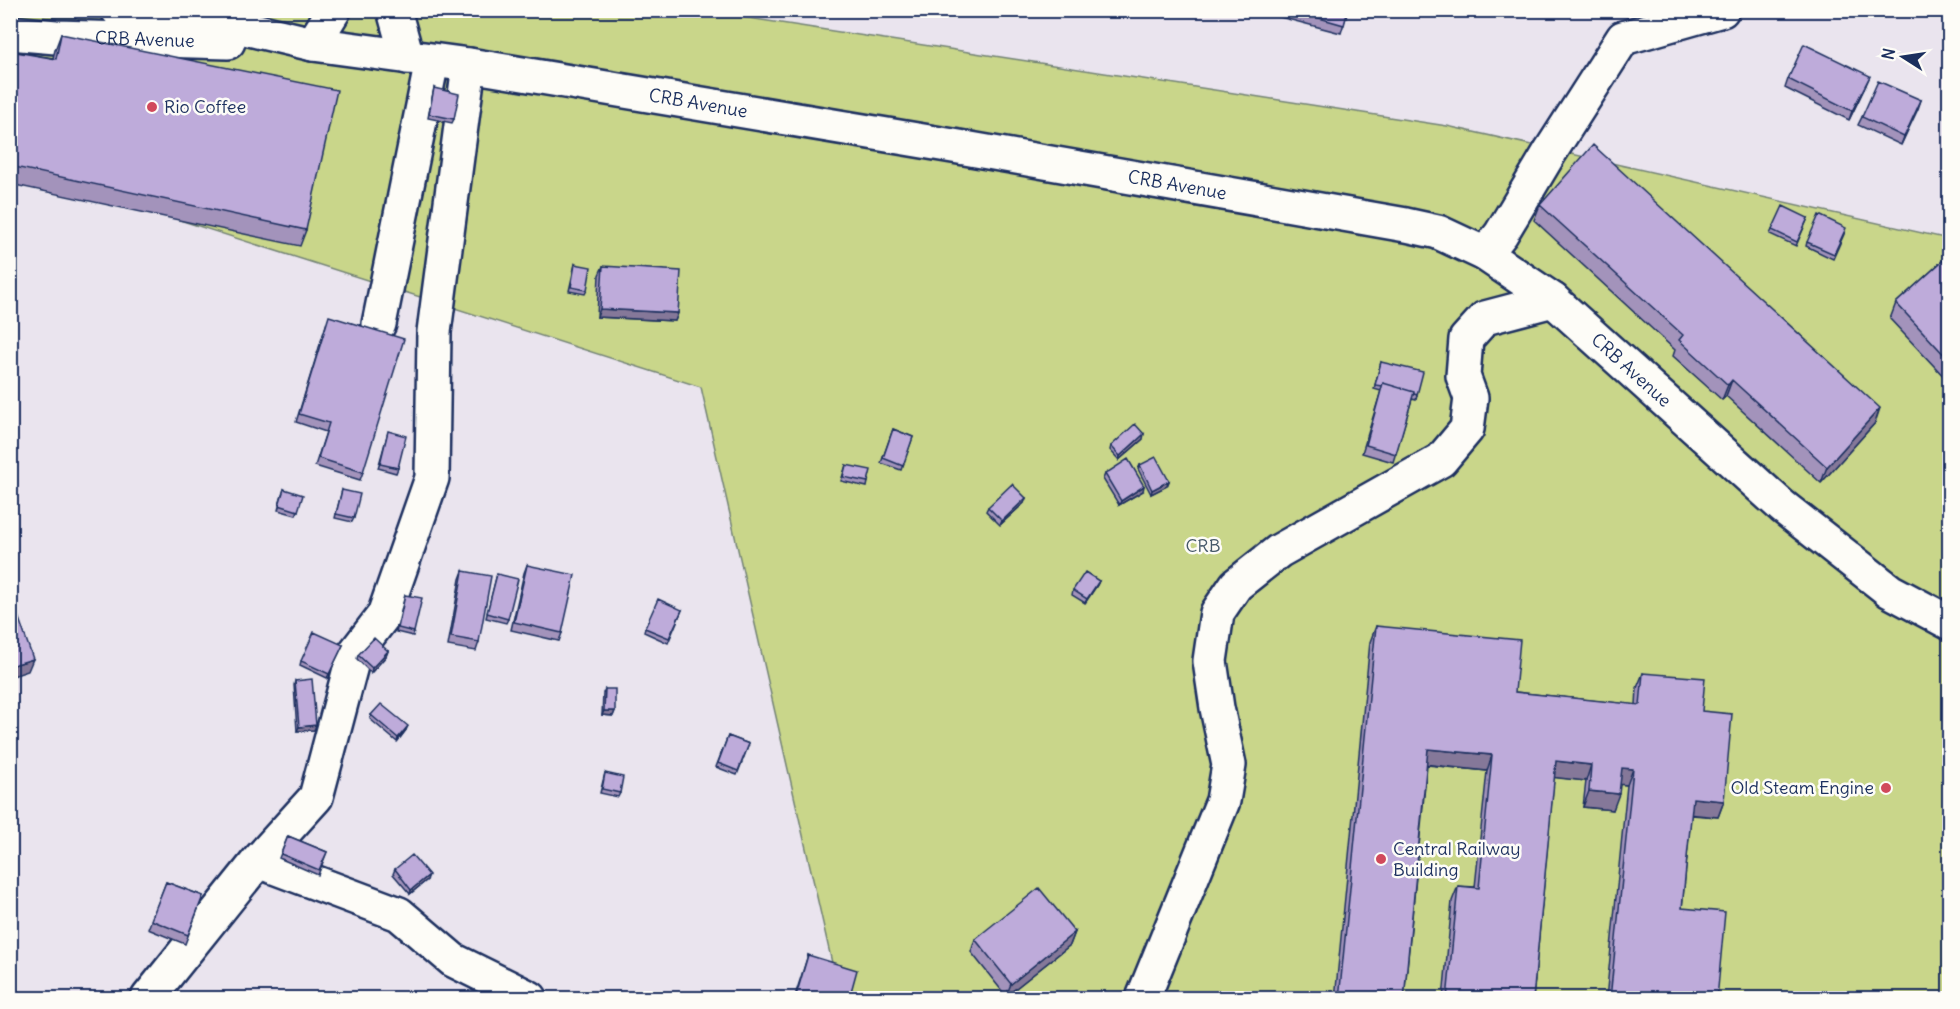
<svg xmlns="http://www.w3.org/2000/svg" width="1960" height="1009" font-family="Delius,sans-serif">
<rect width="100%" height="100%" fill="#eae4ee"/>
<filter id="ink" filterUnits="userSpaceOnUse"><feTurbulence type="fractalNoise" baseFrequency=".0167" numOctaves="2"/><feDisplacementMap in="SourceGraphic" scale="12" xChannelSelector="R" yChannelSelector="G"/><feConvolveMatrix kernelMatrix="1 2 1 2 8 2 1 2 1" color-interpolation-filters="sRGB"/></filter>
<g filter="url(#ink)">
<path fill="#c9d68a" stroke="#728274" stroke-width="1.5" d="M697,10l750,116 502,113v759h-1109l-139,-611 -690,-221v-155z"/>
<g fill="none" stroke-linecap="round" stroke-linejoin="round">
<g stroke="#1b2f5e" stroke-width="38">
<path id="street" d="M1485,254l16,-20 49,-82 73,-114 99,-28
M379,324l51,-253
M258,861l141,53 54,46 77,38
M148,998l110,-137 58,-64 38,-143 30,-39 48,-137 2,-146 35,-267
M1143,998l80,-197 6,-36 -12,-57 -7,-47 7,-48 19,-28 43,-34 162,-91 26,-31 4,-31 -8,-22 3,-37 19,-21 68,-18"/>
</g>
<g stroke="#1b2f5e" stroke-width="38">
<g id="secondary">
<path id="s1" d="M118,10l106,13 89,21 156,21 490,82 447,78 32,7 47,22 68,46 230,207 107,84 60,32"/>
<path d="M394,10l13,47"/>
<path id="s2" d="M10,33l46,4 172,5"/>
<path d="M313,44l21,-34"/>
</g>
</g>
<use href="#street" stroke="#fdfcf7" stroke-width="33"/>
<use href="#secondary" stroke="#fdfcf7" stroke-width="33"/>
</g>
<path fill="#a393bb" stroke="#1b2f5e" stroke-width="1.5" d="M1273,10h75l-7,23 -69,-18z
M61,34l245,196 -6,16 -290,-62v-133l43,7 2,-8z
M1788,79l78,6 -17,35 -64,-32z
M434,88l20,31 -2,4 -24,-5z
M1921,100l-20,45 -43,-20 4,-8z
M1540,205l335,218 -54,60 -95,-87 -4,4 -49,-44 2,-6 -141,-130z
M1808,218l-12,28 -26,-12 2,-4z
M1845,232l-12,27 -27,-13 1,-4z
M1950,254v129l-60,-64 6,-16z
M575,264l12,26 -2,4 -16,-3z
M603,266l75,47 -3,8 -78,-4 2,-42z
M326,325l37,147 -3,8 -45,-14 11,-34 -30,-10z
M1381,362l36,33 -1,5 -4,-1 -19,63 -31,-9 19,-62 -7,-2z
M893,429l20,8 -12,33 -20,-7z
M387,436l11,32 -2,5 -18,-5z
M1143,439l-24,21 -9,-10 1,-4z
M846,465l22,17 -1,5 -26,-6z
M1140,465l29,16 -2,5 -16,8 -13,-25z
M1105,474l38,17 -24,14 -16,-26z
M284,489l14,22 -2,4 -18,-5z
M342,490l12,28 -2,4 -17,-4z
M1026,498l-2,5 -24,22 -14,-14 2,-4z
M527,565l35,68 -3,8 -48,-11 13,-57z
M463,571l16,71 -3,9 -28,-5 12,-67z
M497,574l11,45 -2,4 -20,-5z
M1099,581l-2,4 -12,18 -13,-8 1,-5z
M405,595l9,37 -1,4 -17,-4z
M682,610l-14,33 -24,-11 1,-4z
M1376,626l139,66 121,13 1,-17 6,-15 59,38 22,90 -6,16 -27,-2 -9,93 35,91h-111l21,-214 -7,-1 -7,26 -30,-3 3,-26 -32,-4 -21,222h-90l9,-98 6,-15 17,1 12,-116 -60,-6 -23,234h-69l35,-357z
M343,645l-16,33 -27,-13 1,-4z
M388,651l-2,5 -15,17 -14,-14 1,-4z
M295,681l21,44 -2,5 -17,1 -3,-46z
M605,689l10,22 -2,5 -11,-1 1,-22z
M371,715l35,15 -9,12 -27,-23z
M728,736l21,8 -12,31 -21,-8z
M605,773l15,20 -2,4 -18,-4z
M288,836l39,16 -9,23 -39,-17z
M395,869l32,11 -17,14 -17,-20z
M166,882l37,14 -18,48 -37,-15z
M1075,932l-5,13 -64,51 -35,-44 4,-13z
M808,955l41,44h-55z"/>
<path fill="#857899" stroke="#1b2f5e" stroke-width="1.5" d="M1870,76l-4,9 -17,35 3,-9z
M1921,100l-3,9 -17,36 3,-8z
M600,309l78,4 -3,8 -78,-4z
M1732,380l-6,16 -4,4 6,-15z
M1880,408l-5,15 -54,60 6,-16z
M1144,434l-1,5 -24,21 1,-4z
M1169,481l-2,5 -16,8 1,-4z
M1144,486l-1,5 -24,14 2,-4z
M1026,498l-2,5 -24,22 2,-4z
M1099,581l-2,4 -12,18 2,-4z
M388,651l-2,5 -15,17 1,-5z
M33,659l-5,12 -18,6v-11z
M604,711h11l-2,5 -11,-1z
M316,725l-2,5 -17,1 2,-4z
M408,726l-2,4 -9,12 1,-4z
M1428,749l64,6 -5,16 -64,-7z
M1556,761l35,4 -5,16 -36,-4z
M1622,768l11,1 -6,16 -11,-1z
M1589,791l30,3 -6,16 -30,-3z
M1693,798l31,3 -6,16 -31,-3z
M429,875l-2,5 -17,14 1,-4z
M1075,932l-5,13 -64,51 5,-12z"/>
<path fill="#beabda" stroke="#1b2f5e" stroke-width="1.5" d="M1291,10h57l-4,15z
M61,34l276,56 -31,140 -296,-64v-115l46,8z
M1804,44l66,32 -18,35 -64,-32z
M1878,81l43,19 -17,37 -42,-20z
M434,88l25,6 -5,25 -25,-5z
M1593,145l287,263 -53,59 -95,-87 -4,5 -49,-45 4,-5 -143,-130z
M1783,206l25,12 -11,24 -25,-12z
M1819,215l27,13 -12,26 -27,-12z
M1950,254v107l-54,-58z
M575,264l16,3 -4,23 -16,-3z
M603,266l78,5 -3,42 -78,-4z
M329,316l75,23 -41,133 -45,-14 11,-35 -30,-9z
M1381,362l42,10 -6,23 -3,-1v-2l-31,-9 -1,3 -7,-1z
M1383,383l31,9 -18,62 -30,-9z
M1135,424l9,10 -24,22 -9,-10z
M893,429l20,8 -10,29 -20,-8z
M388,431l18,5 -8,32 -18,-4z
M1156,457l13,24 -17,9 -12,-25z
M1128,459l16,27 -23,15 -16,-27z
M846,465l25,5 -3,12 -25,-5z
M1012,484l14,14 -24,23 -14,-14z
M284,489l19,6 -5,16 -19,-6z
M342,490l18,4 -6,24 -18,-4z
M527,565l48,10 -13,58 -48,-11z
M463,571l28,5 -12,66 -28,-5z
M1085,572l14,9 -12,18 -14,-9z
M497,574l21,5 -10,40 -21,-6z
M405,595l17,3 -8,34 -16,-4z
M658,599l24,11 -13,28 -24,-10z
M15,607l18,52 -23,7v-58z
M1376,626l144,14 -5,52 125,13 3,-32 62,5 -3,33 30,3 -8,87 -31,-3 -11,110 43,4 -8,87h-107l23,-230 -11,-1 -3,26 -30,-3 2,-26 -35,-4 -23,238h-86l11,-113 21,2 13,-133 -64,-6 -24,250h-65z
M314,632l29,13 -14,29 -28,-13z
M374,638l14,13 -16,17 -14,-13z
M312,679l4,46 -17,2 -4,-46z
M605,689h10v22h-11z
M381,704l27,22 -10,12 -27,-23z
M728,736l21,8 -11,27 -20,-8z
M605,773l18,4 -3,16 -18,-4z
M288,836l39,16 -8,18 -38,-16z
M412,855l17,20 -18,15 -16,-21z
M166,882l37,14 -15,39 -37,-15z
M1039,888l36,44 -64,52 -36,-45z
M808,955l49,15 -8,29h-54z"/>
</g>
<g fill="#d1495b" stroke="#fdfcf7" stroke-width="2">
<circle cx="152" cy="107" r="6"/>
<circle cx="1886" cy="788" r="6"/>
<circle cx="1381" cy="859" r="6"/>
</g>
<g text-anchor="middle" stroke-width="5" stroke-linejoin="round" paint-order="stroke">
<g font-size="18" fill="#1b2f5e" stroke="#fdfcf7">
<text dy="6" stroke="none"><textPath href="#s2" startOffset="135">CRB Avenue</textPath></text>
<text dy="6" stroke="none"><textPath href="#s1" startOffset="588">CRB Avenue</textPath></text>
<text dy="6" stroke="none"><textPath href="#s1" startOffset="1074">CRB Avenue</textPath></text>
<text dy="6" stroke="none"><textPath href="#s1" startOffset="1578">CRB Avenue</textPath></text>
</g>
<g font-size="18" fill="#1b2f5e" stroke="#fdfcf7" text-anchor="start">
<text x="164" y="113">Rio Coffee</text>
<text x="1874" y="794" text-anchor="end">Old Steam Engine</text>
<text x="1393" y="855">Central Railway<tspan x="1393" dy="21">Building</tspan></text>
</g>
<g font-size="18" fill="#465969" stroke="#fdfcf7">
<text x="1203" y="552">CRB</text>
</g>
</g>
<rect width="1960" height="1009" fill="none" stroke="#fdfcf7" stroke-width="36"/>
<rect x="18" y="18" width="1924" height="973" fill="none" stroke="#1b2f5e" stroke-width="2" filter="url(#ink)"/>
<g transform="translate(1903 57) rotate(282)" stroke="#fdfcf7" stroke-width="4.5" paint-order="stroke">
<path d="M0-4.5L10 22L0 15L-10 22Z" fill="#1b2f5e"/>
<text y="-9" font-size="16" font-weight="bold" text-anchor="middle" fill="#1b2f5e">N</text>
</g>
</svg>
